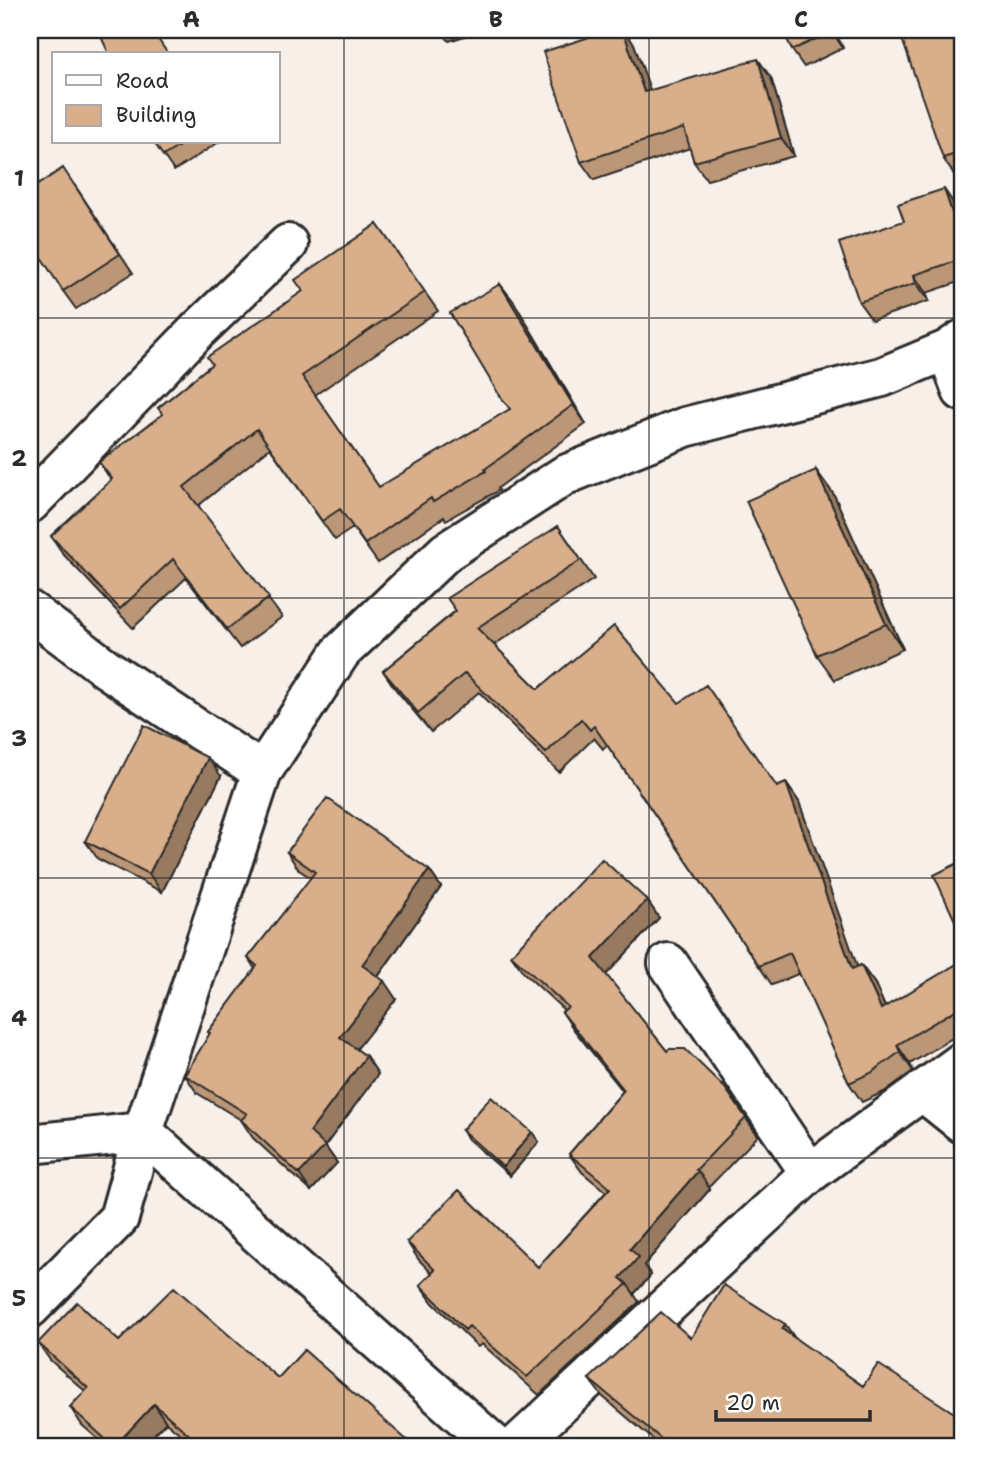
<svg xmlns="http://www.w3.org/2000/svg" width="992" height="1477" font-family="'Shantell Sans',sans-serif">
<rect width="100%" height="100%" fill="#f7efe8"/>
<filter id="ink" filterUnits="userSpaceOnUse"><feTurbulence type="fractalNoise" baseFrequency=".0143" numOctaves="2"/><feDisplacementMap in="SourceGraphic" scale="14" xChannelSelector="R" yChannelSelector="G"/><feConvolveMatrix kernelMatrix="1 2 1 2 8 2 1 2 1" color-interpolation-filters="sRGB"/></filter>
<g filter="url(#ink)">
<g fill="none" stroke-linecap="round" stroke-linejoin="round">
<g stroke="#2b2b2b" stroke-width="44">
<path id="minor" d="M947,350l15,41
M30,503l168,-173 90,-86
M30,611l77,58 155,103
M668,963l142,210
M922,1091l40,32
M30,1144l113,-12 354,315
M30,1308l89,-90 24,-86 119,-360 79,-120 105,-100 119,-77 120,-48 197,-50 65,-27 15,-10
M515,1447l295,-274 152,-111"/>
</g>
<use href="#minor" stroke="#fff" stroke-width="38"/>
</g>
<path fill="#bb9677" stroke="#2b2b2b" stroke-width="2" d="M98,30h67l2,5 -9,4z
M441,30h42l-34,11z
M834,30l9,18 -39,19 -12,-17z
M962,30v144l-7,2 -12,-18z
M634,44l16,46 121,-12 23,78 -87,24 -13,-18 -4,-14 -96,32 -13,-18z
M154,142h65l-45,29z
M76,187l57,86 -57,36 -13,-18z
M956,207l6,17v57l-36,12 3,8 -57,19 -13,-18z
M377,224l61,87 -123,84 64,92 131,-78 -12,-16 2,-109 14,18 72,122 -88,64 1,2 -53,30 -2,-3 -66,46 -25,-35 -18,12 -65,-92 -72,58 84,111 -42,31 -54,-70 -53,50 -69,-73 -13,-19 60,-56 -12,-18 64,-48 -5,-6 145,-117z
M816,470l18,25 69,154 -68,31 -18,-25z
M558,526l36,53 -100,66 44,44 141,14 98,84 9,-4 13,19 58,165 4,-2 14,19 10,23 77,-46v71l-52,32 3,7 -29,21 -22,10 -13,-19 -49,-110 -28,12 -165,-240 -4,4 -9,-11 -35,34 -80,-80 -48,40 -35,-42 -13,-19z
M221,776l-59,116 -64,-33 -13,-18z
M287,852l142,18 12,17 -63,90 18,22 -40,50 10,7 12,18 -53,72 12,17 -26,28 -58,-53 -12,-18 -44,-27 -12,-18 25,-41 -2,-2 47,-63 -7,-11 63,-80 -12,-8z
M647,900l12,18 -53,57 61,76 58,37 33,48 -49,51 1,2 -66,76 7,10 -17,19 5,8 -100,93 -57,-51 -4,3 -45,-44 -13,-18 12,-12 -13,-13 -12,-18 131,25 68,-75 -24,-20 -13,-18 54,-63 -49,-61 -12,-18 2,-2 -40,-37 -13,-18z
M462,1130l70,2 7,10 -29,34 -42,-37z
M785,1324l9,14 69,48 99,61h-300l-60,-51 -13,-17 102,-41z
M119,1341l159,37 130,63 4,6h-216l-30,-25 -24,25h-35l-25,-22 -12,-18 15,-16 -35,-31 -12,-17z"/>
<path fill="#987a61" stroke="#2b2b2b" stroke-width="2" d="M623,30h1l10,14 23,66 -13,-18z
M831,30h3l9,18z
M758,59l13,19 23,78 -13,-18z
M944,189l12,18 6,17v18z
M914,275l12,18 3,8 -13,-18z
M500,284l14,18 72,122 -13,-19z
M816,470l18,25 69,154 -17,-25z
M208,758l13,18 -59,116 -13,-18z
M786,783l13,19 66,186 -13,-19z
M429,870l12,17 -67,95 -12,-17z
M647,900l12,18 -54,58 -12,-18z
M861,965l14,19 19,44 -13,-19z
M384,981l12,18 -44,56 -12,-18z
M897,1045l13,19 3,7 -13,-19z
M366,1056l12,18 -53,72 12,17 -26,28 -12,-17 11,-42z
M532,1132l7,10 -29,34 -7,-9z
M698,1171l12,18 -66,76 7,10 -17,19 -7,-10 -7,-6 10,-29z
M785,1324l12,17 -15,-12z
M154,1404l12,18 -24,25h-28z
M408,1441l4,6h-10z
M702,1442l4,5h-9z"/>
<path fill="#d9ae8a" stroke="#2b2b2b" stroke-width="2" d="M98,30h54l16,24h-59z
M611,30h12l21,62 114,-33 23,79 -87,24 -10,-34 -103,34 -38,-110z
M783,30h48l1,2 -40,18z
M910,30h52v122l-19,6 -43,-125z
M154,142h32l-23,14z
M63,168l57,86 -57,37 -33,-51v-50z
M944,189l18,53v17l-48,16 2,8 -57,19 -20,-59 65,-22 -6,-17z
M377,224l48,68 -123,84 77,111 131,-78 -12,-16 -48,-80 50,-29 73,121 -88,64 1,2 -53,31 -2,-4 -66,46 -25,-35 -18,12 -65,-92 -73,58 85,111 -42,31 -54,-70 -53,50 -69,-73 61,-57 -13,-17 64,-48 -5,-6 54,-44 -5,-7 96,-66 -8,-11z
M816,470l70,154 -69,31 -71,-154z
M558,526l23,34 -104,68 61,61 76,-63 65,77 27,-18 71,102 9,-4 66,186 9,-4 20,44 81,-48v45l-65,39 3,7 -29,21 -22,10 -59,-130 -31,13 -165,-240 -4,4 -9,-11 -35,34 -81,-80 -47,40 -35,-42 73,-60 -9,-13z
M144,725l64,33 -59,116 -64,-33z
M327,798l102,72 -67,95 22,16 -44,56 26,19 -56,76 15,14 -26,28 -58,-54 6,-6 -62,-39 25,-42 -2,-1 49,-66 -9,-8 67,-86 -28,-20z
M602,859l45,41 -54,58 74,93 2,-2h16l40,39 21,30 -50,52 2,1 -68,78 9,8 -19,21 7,6 -100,93 -58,-51 -4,4 -45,-45 15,-15 -28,-28 52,-52 79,77 72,-79 -41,-34 55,-64 -62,-78 6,-5 -57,-52z
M962,861v75l-28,-61z
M491,1097l41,35 -29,35 -41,-37z
M724,1285l61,39 -3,5 81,57 15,-22 84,54v29h-253l-7,-5 -5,5h-26l-82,-68 72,-67 30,26z
M174,1287l104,91 26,-28 104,91 -6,6h-199l-49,-43 -40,43 -44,-40 18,-19 -50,-45 39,-41 42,39z"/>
</g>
<path fill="none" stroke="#2b2b2b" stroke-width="2" stroke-opacity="0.55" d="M344,30v1417M649,30v1417M30,318h932M30,598h932M30,878h932M30,1158h932"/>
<rect width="992" height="1477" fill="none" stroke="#fff" stroke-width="77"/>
<rect x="52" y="52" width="228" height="91" fill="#ffffff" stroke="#aaaaaa" stroke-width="2"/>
<rect x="66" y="75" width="35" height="10" fill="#ffffff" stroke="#aaaaaa" stroke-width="2"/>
<text x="116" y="88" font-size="21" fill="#2b2b2b">Road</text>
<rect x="66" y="105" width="35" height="21" fill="#d9ae8a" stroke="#aaaaaa" stroke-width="2"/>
<text x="116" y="122" font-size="21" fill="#2b2b2b">Building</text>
<path d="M716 1410v10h154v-10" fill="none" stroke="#2b2b2b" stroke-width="3.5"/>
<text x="726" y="1410" font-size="21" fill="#2b2b2b" stroke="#ffffff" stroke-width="5" paint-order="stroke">20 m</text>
<rect x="38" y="38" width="916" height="1400" fill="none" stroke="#2b2b2b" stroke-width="2.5"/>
<g font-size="23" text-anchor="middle" font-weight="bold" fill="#2b2b2b">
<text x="191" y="27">A</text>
<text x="496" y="27">B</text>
<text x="801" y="27">C</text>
<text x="19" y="186">1</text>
<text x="19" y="466">2</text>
<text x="19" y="746">3</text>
<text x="19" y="1026">4</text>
<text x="19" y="1306">5</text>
</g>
</svg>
